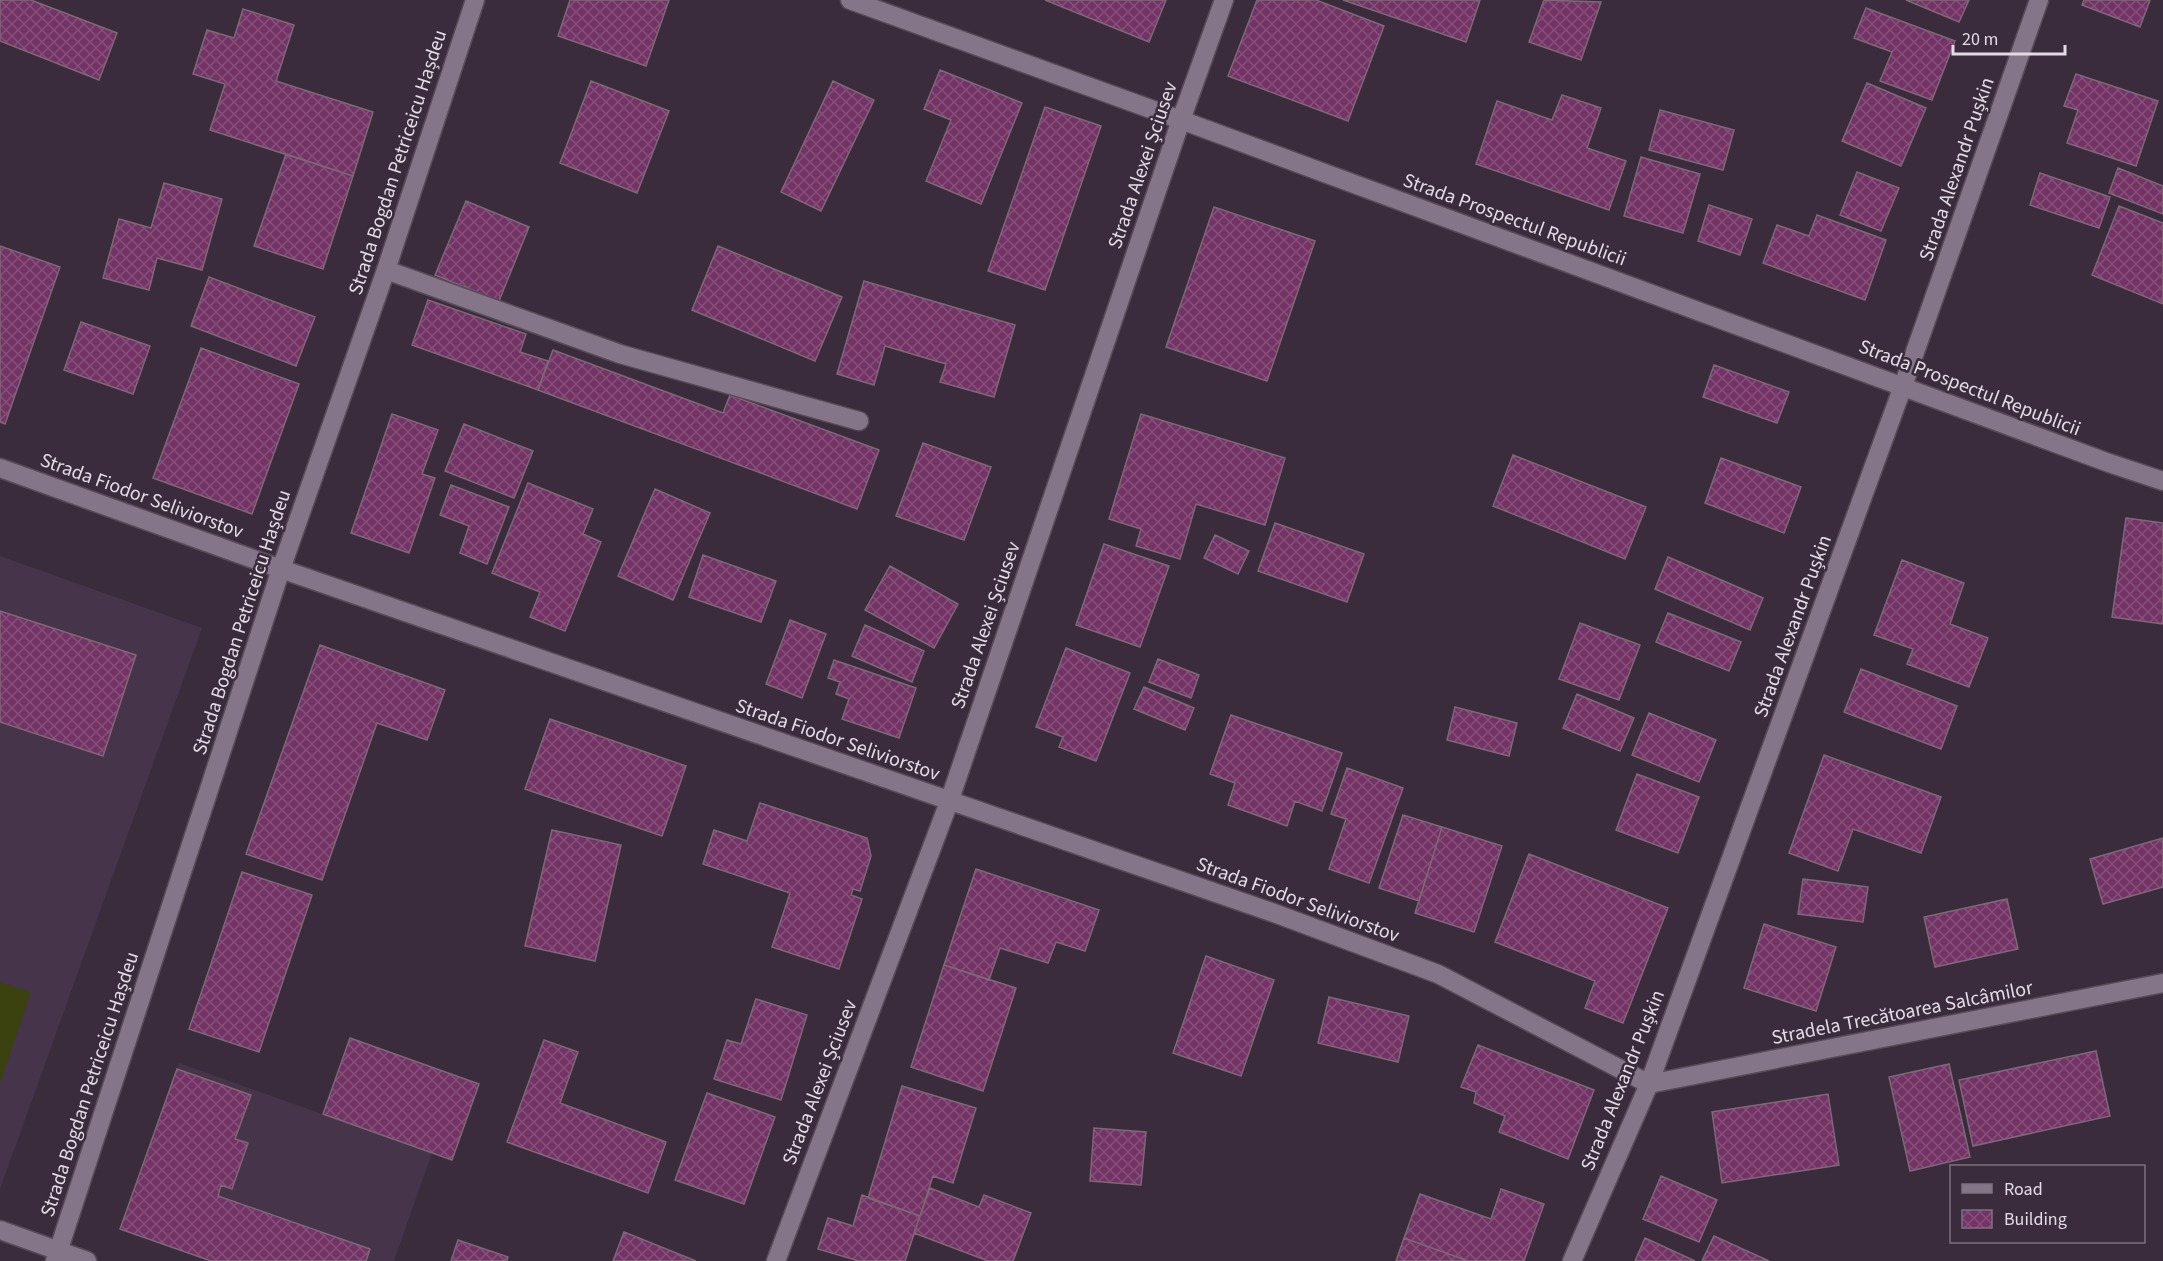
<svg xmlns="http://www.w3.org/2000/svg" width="2163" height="1261" font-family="'Source Sans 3',sans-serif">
<defs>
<pattern id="building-cross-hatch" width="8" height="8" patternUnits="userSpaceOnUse" patternTransform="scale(1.5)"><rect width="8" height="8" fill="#733364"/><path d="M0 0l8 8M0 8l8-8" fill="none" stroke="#87507a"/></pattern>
</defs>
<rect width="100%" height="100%" fill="#3a2c3d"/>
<path fill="#46344a" d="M0,556l202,72 -202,561z
M179,1063l253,90 -38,108h-183l-91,-32z"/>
<path fill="#3c4110" d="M0,982l31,10 -31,91z"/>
<path fill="url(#building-cross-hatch)" stroke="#7d6877" stroke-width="1.5" d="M0,0h31l86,33 -18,47 -99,-39z
M570,0h99l-23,66 -88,-30z
M1045,0h121l-17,42z
M1257,0h59l68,26 -36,95 -120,-45z
M1343,0h137l-14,42z
M1544,0l57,2 -20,58 -52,-18z
M1906,0h63l-10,22z
M2084,0h66l-10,27 -58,-22z
M1866,8l89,33 -23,59 -52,-19 12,-29 -38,-14z
M243,9l51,16 -18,56 97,31 -20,64 -143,-46 15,-46 -32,-10 14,-44 27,8z
M940,70l82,33 -41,101 -55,-23 25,-61 -27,-11z
M2076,74l82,27 -22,65 -69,-23 11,-33 -14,-4z
M591,81l78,30 -32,82 -77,-30z
M833,81l41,19 -53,111 -40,-19z
M1867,83l59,25 -25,58 -59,-25z
M1562,95l39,13 -14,40 39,13 -17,49 -133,-46 21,-63 55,19z
M1045,107l56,19 -56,164 -57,-19z
M1660,110l74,20 -11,40 -74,-20z
M286,154l67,22 -30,93 -69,-23z
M1641,157l59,17 -17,59 -59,-17z
M2118,168l45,18v28l-54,-21z
M1857,172l42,16 -18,43 -41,-16z
M2040,173l70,24 -11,31 -69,-23z
M164,183l58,16 -20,71 -45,-12 -8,32 -46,-12 16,-59 32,9z
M466,201l63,26 -30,74 -64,-26z
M1709,205l43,14 -12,36 -42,-14z
M2119,206l44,17v81l-71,-29z
M1214,207l101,34 -48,140 -101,-34z
M1817,215l69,25 -21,60 -102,-37 14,-38 32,11z
M0,246l60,21 -55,157 -5,-2z
M718,246l124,51 -27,64 -123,-51z
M209,277l106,40 -19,49 -105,-40z
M864,281l151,44 -21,72 -54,-15 6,-18 -61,-18 -11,39 -37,-11z
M428,300l98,34 -6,18 28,9 -10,29 -126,-45z
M81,322l69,24 -17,48 -69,-24z
M201,348l98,36 -47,130 -99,-36z
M553,350l170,63 7,-18 149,55 -22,59 -319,-119z
M1714,365l75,27 -12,31 -74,-26z
M392,414l46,16 -16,44 13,4 -26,75 -58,-20z
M1141,414l144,44 -20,67 -69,-21 -16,55 -44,-13 5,-17 -32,-10z
M464,424l69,27 -19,47 -69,-27z
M923,443l68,24 -27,73 -68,-24z
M1513,455l133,52 -21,52 -132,-53z
M1721,458l80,29 -17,46 -79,-30z
M528,483l65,26 -10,25 18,8 -36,89 -35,-14 10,-25 -48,-19z
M451,485l58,22 -22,57 -27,-11 9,-27 -29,-11z
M655,489l55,24 -37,87 -55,-24z
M2126,518l37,5v101l-51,-7z
M1275,523l89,31 -17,48 -89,-31z
M1215,535l34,16 -11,23 -34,-16z
M1104,544l65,22 -29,81 -64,-22z
M703,555l73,26 -15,41 -72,-25z
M1668,557l95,41 -13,32 -95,-41z
M1902,560l62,23 -14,41 38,14 -19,49 -62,-23 6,-15 -39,-14z
M890,566l68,38 -24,44 -69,-38z
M0,611l136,44 -33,101 -103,-34z
M1668,613l73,29 -12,29 -73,-29z
M790,620l36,14 -24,64 -36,-14z
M1580,623l60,22 -21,55 -60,-21z
M865,625l59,26 -12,31 -60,-26z
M320,645l125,45 -18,50 -50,-17 -55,157 -76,-26z
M1066,648l64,25 -34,88 -37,-14 4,-10 -27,-10z
M1158,659l41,16 -8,23 -42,-16z
M834,660l82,28 -17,50 -57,-19 7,-20 -13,-5 4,-12 -12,-4z
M1861,669l96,37 -16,43 -97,-37z
M1144,687l50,21 -9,22 -51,-21z
M1577,694l57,24 -14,33 -57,-23z
M1455,707l62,16 -8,33 -62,-16z
M1649,713l67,27 -17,42 -67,-27z
M1231,715l111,38 -20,58 -27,-10 -8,25 -59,-21 7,-22 -25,-9z
M550,719l136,47 -24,70 -137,-47z
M1824,755l117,42 -20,56 -68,-24 -15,42 -49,-18z
M1347,768l56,20 -34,95 -40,-14 17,-50 -15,-5z
M1637,774l62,23 -21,56 -62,-23z
M760,803l107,35 4,18 -11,35 -7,-2 -2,6 11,4 -23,70 -67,-22 18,-54 -87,-29 11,-34 33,11z
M1403,815l39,12 -23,74 -40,-13z
M1442,827l60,19 -28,86 -59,-19z
M552,830l69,15 -26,116 -70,-15z
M2163,838v49l-60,17 -13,-45z
M1529,854l139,54 -45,115 -38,-15 10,-27 -100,-39z
M976,869l123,41 -14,41 -29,-9 -8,21 -48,-15 -11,32 -45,-15z
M242,872l70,23 -53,157 -70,-23z
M1803,879l65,8 -5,35 -65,-8z
M2007,899l11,50 -83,18 -11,-50z
M1764,924l72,23 -20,64 -72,-23z
M1206,956l68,24 -33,96 -68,-23z
M944,965l72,23 -33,103 -72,-24z
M1329,997l80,19 -11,46 -80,-19z
M756,999l51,16 -26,85 -67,-21 13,-39 14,4z
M350,1038l129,46 -27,76 -129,-46z
M544,1040l34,12 -18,51 106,39 -18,51 -141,-51z
M1478,1045l116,45 -26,69 -69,-27 6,-16 -31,-13 2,-11 -15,-5z
M2096,1051l14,65 -137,30 -14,-66z
M1949,1064l21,93 -60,14 -21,-94z
M177,1069l74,26 -16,44 13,4 -16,46 -11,-4 -3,11 152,53 -4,12h-155l-91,-32z
M902,1086l74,22 -23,75 -20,-7 -13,40 -52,-18z
M707,1093l68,24 -31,87 -69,-24z
M1828,1094l11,71 -117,18 -10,-71z
M1094,1128l52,4 -5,53 -51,-4z
M1661,1176l56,24 -18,42 -56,-23z
M930,1188l49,19 5,-12 47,18 -18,48h-25l-74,-28z
M1501,1189l43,15 -20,57h-56l-64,-23 16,-44 71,25z
M862,1195l58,21 -15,45h-46l-41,-12 10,-31 25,8z
M624,1232l72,29h-83z
M1714,1236l55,25h-67z
M1404,1238l64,23h-72z
M1645,1238l50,23h-60z
M458,1240l50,17 -1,4h-56z"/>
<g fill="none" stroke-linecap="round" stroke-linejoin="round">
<g stroke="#574b59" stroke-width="21">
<path id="lane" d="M386,270l234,84 239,67"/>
</g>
<g stroke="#574b59" stroke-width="21">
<path id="street" d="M0,468l281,101 993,344 164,61 211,110 514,-101
M0,1230l87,31
M776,1261l173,-459 232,-682 43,-120
M1572,1261l77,-177 254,-698 136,-386"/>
</g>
<g stroke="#574b59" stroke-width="21">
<path id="secondary" d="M850,0l331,120 928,343 54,18
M55,1261l226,-692 105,-299 89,-270"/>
</g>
<use href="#lane" stroke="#847588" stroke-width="18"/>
<use href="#street" stroke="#847588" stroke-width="18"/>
<use href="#secondary" stroke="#847588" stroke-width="18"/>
</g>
<g text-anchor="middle" stroke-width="5" stroke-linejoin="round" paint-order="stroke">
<g font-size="20" fill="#e3dae5" stroke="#3a2c3d">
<text transform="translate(397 162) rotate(-72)" y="7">Strada Bogdan Petriceicu Hașdeu</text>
<text transform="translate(1142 165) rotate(-71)" y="7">Strada Alexei Șciusev</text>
<text transform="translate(1956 169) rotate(-71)" y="7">Strada Alexandr Pușkin</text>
<text transform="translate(1515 219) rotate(20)" y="7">Strada Prospectul Republicii</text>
<text transform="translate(1970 387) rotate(21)" y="7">Strada Prospectul Republicii</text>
<text transform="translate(142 495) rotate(20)" y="7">Strada Fiodor Seliviorstov</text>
<text transform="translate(241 622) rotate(-72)" y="7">Strada Bogdan Petriceicu Hașdeu</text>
<text transform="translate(985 625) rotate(-71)" y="7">Strada Alexei Șciusev</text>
<text transform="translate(1792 626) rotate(-70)" y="7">Strada Alexandr Pușkin</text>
<text transform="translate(838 739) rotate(19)" y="7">Strada Fiodor Seliviorstov</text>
<text transform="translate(1298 899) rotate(20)" y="7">Strada Fiodor Seliviorstov</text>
<text transform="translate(1902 1012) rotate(-11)" y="7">Stradela Trecătoarea Salcâmilor</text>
<text transform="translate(1622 1080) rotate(-68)" y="7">Strada Alexandr Pușkin</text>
<text transform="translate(819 1082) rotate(-69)" y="7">Strada Alexei Șciusev</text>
<text transform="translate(89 1084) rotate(-72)" y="7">Strada Bogdan Petriceicu Hașdeu</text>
</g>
</g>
<rect x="1950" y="1165" width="195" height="78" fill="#3a2c3d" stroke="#7e7280" stroke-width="1.5"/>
<rect x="1962" y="1184" width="30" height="9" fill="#847588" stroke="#7e7280" stroke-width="1.5"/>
<text x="2004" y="1195" font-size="18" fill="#e3dae5">Road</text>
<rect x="1962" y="1210" width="30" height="18" fill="url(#building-cross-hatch)" stroke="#7e7280" stroke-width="1.5"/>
<text x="2004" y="1225" font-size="18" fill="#e3dae5">Building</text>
<path d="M1953 45v9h112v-9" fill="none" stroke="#e3dae5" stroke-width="3"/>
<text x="1962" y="45" font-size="18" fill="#e3dae5" stroke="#3a2c3d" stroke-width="4.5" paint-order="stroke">20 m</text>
</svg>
